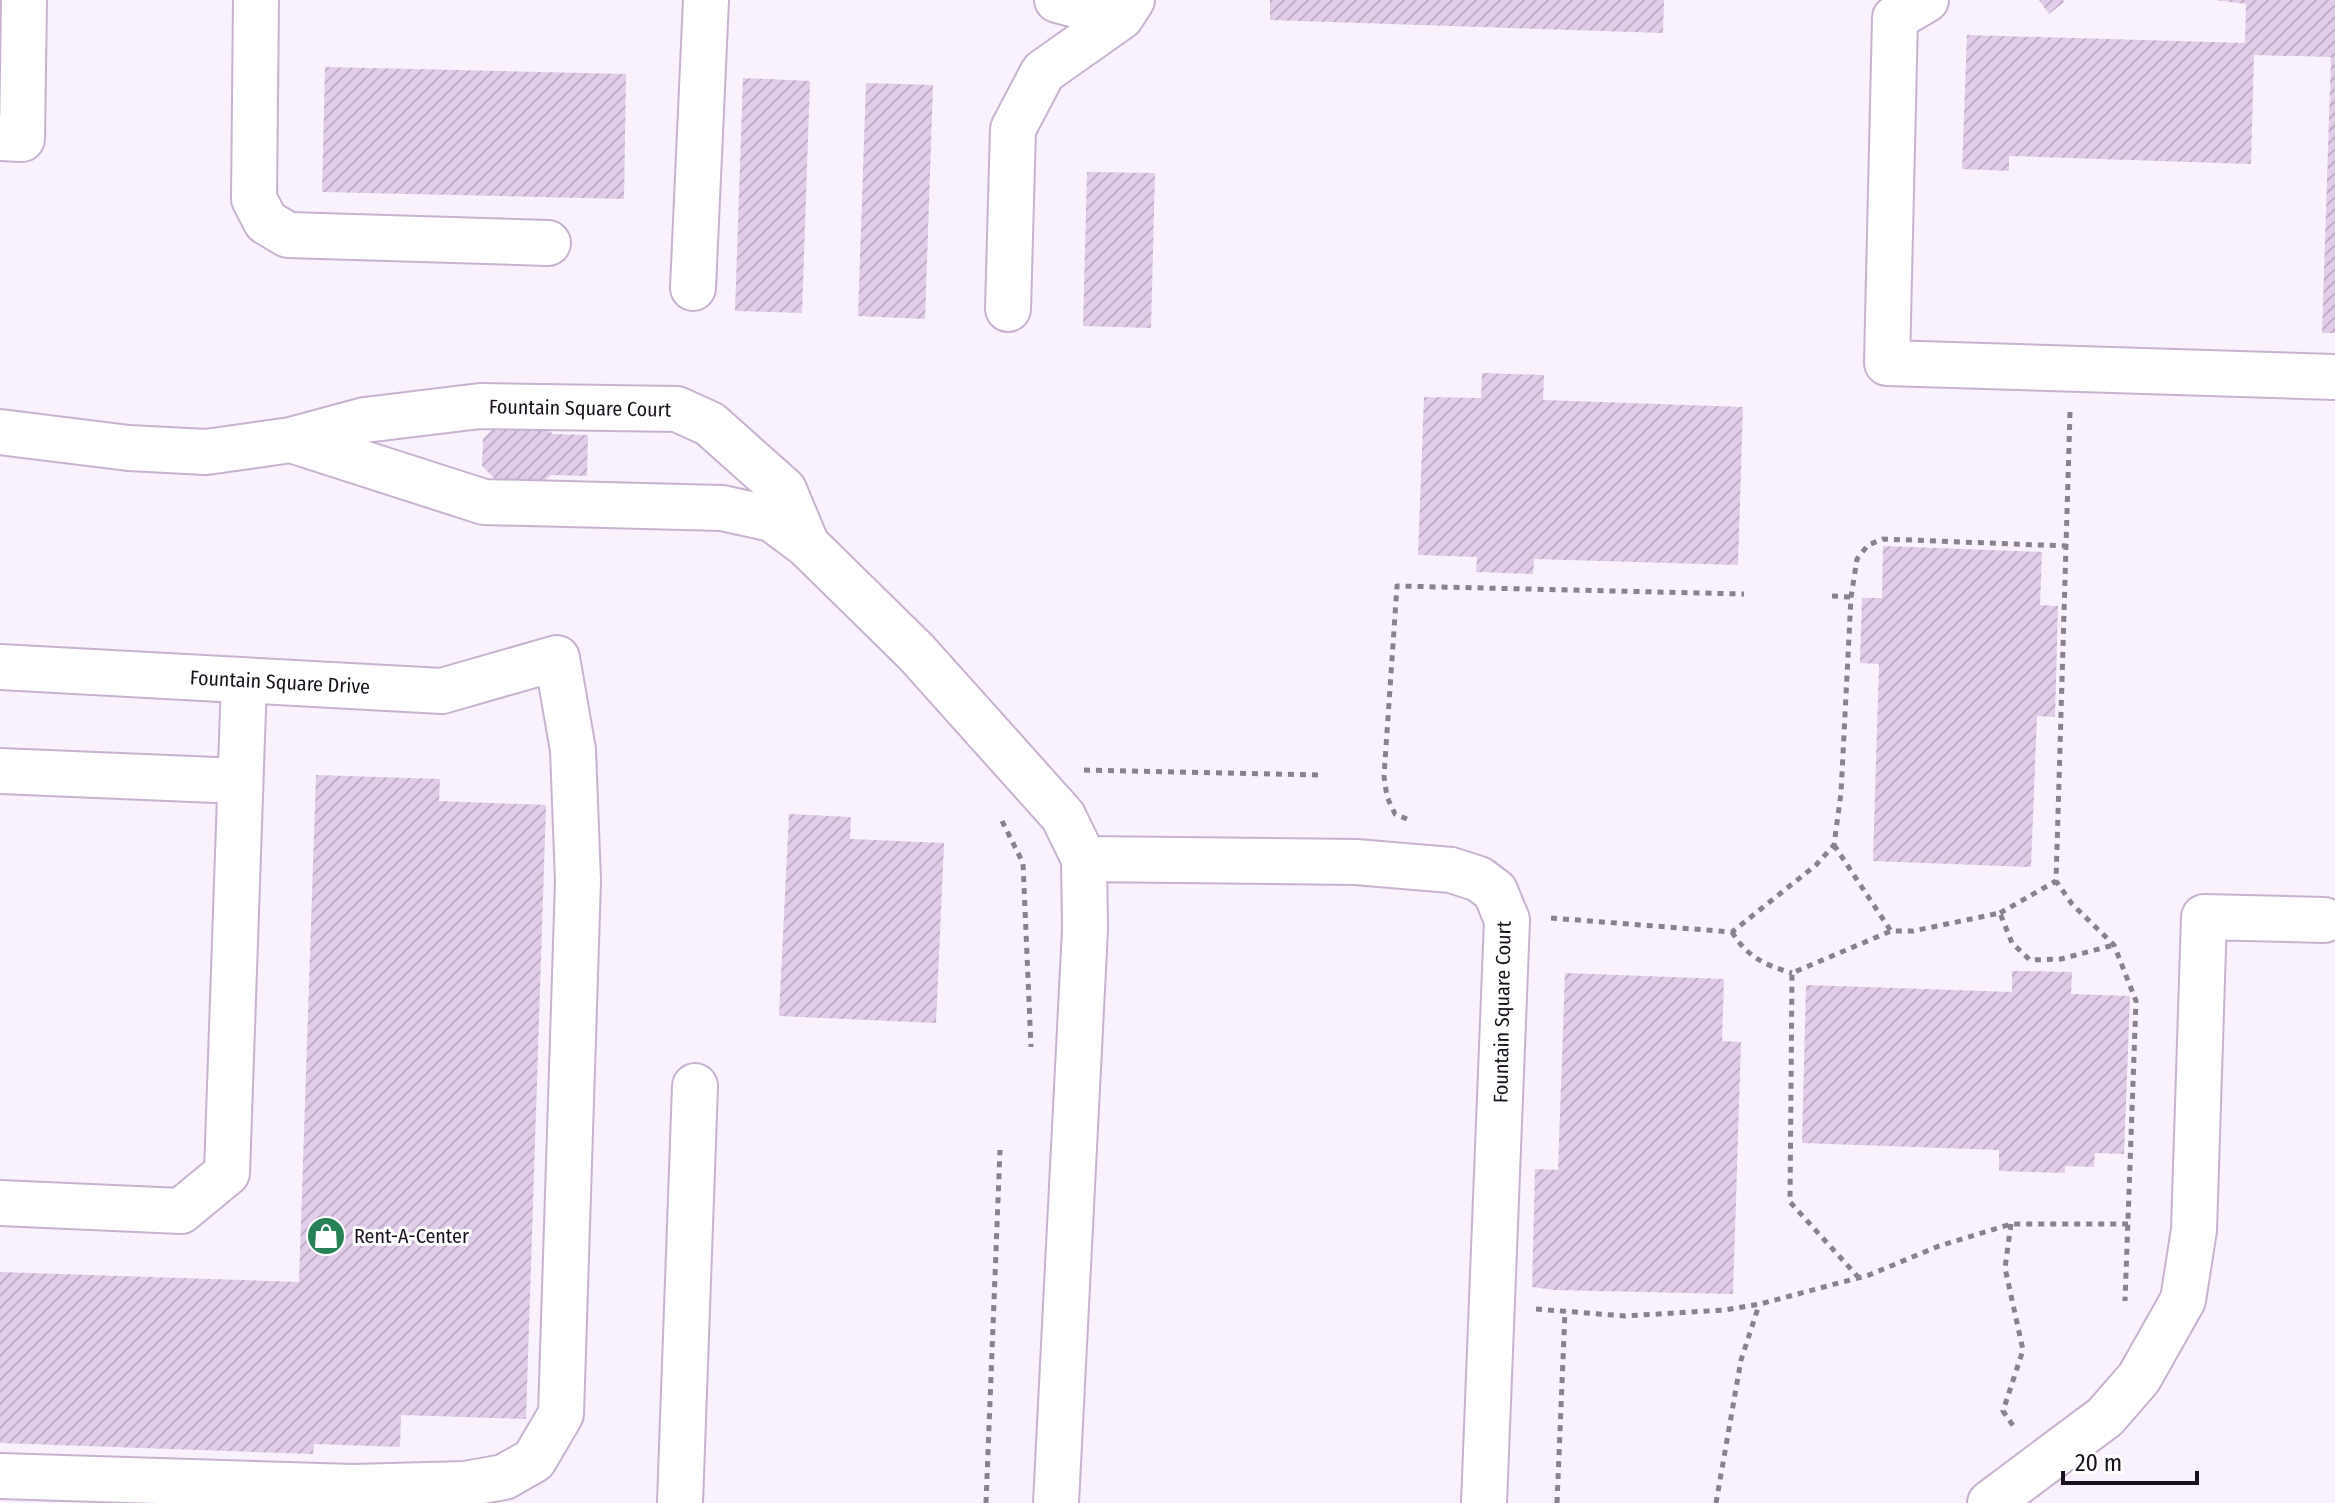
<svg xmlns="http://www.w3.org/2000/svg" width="2335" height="1503" font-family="'Fira Sans Condensed',sans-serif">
<defs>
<pattern id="building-hatch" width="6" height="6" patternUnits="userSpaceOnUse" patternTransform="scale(2)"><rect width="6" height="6" fill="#e1cde9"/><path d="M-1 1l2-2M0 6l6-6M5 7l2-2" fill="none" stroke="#c0afc7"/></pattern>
</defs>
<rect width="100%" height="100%" fill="#f9f1fc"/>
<path fill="url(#building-hatch)" d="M1270,0h394l-1,33 -393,-13z
M2039,0h24l1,2 -15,12z
M2215,0h120v333h-13l9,-276 -77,-2 -3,109 -242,-8v15l-47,-2 5,-134 278,8 1,-39z
M325,67l301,7 -2,125 -302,-7z
M743,78l67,3 -8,232 -67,-2z
M866,83l67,2 -8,234 -67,-3z
M1087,172l68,1 -4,155 -68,-2z
M1482,373l62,2 -1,25 200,7 -5,158 -204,-6 -1,15 -57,-2 1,-15 -59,-2 6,-158 57,1z
M496,426l47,1 10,7 35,1 -1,41 -36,-1 -9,7 -46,-2 -14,-14 1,-27z
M1883,546l159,6 -2,53 18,1 -3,111 -18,-1 -6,151 -158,-6 6,-197 -19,-1 2,-65h20z
M316,775l124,4 -1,22 107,4 -20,614 -125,-4 -1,32 -86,-3 -1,10 -313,-11v-171l299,10z
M789,814l62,3 -1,22 94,4 -8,180 -157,-7z
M2012,971l60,1 -1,22 59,2 -6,158 -29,-1 -1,14 -29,-1v7l-66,-2v-21l-197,-7 4,-158 206,7z
M1565,973l159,6 -2,62 19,1 -8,252 -179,-4 -22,-3 3,-118 23,1z"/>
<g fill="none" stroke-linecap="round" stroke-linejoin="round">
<g stroke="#c7b3cf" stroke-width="48">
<path id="minor" d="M256,0l-2,199 12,23 22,13 260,8
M1057,0l64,17
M1926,0l-31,18 -8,345 448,14
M0,138l22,1 2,-139
M693,288l13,-288
M1008,309l5,-180 30,-57 78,-55 11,-17
M0,432l129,16 77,4 85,-12 74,-20 115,-14 197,3 33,15 74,66 23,55
M291,440l193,62 238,6 50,11 35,26 109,107 147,164 21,43 1,71 -29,573
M0,667l442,24 115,-33 16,92 5,131 -17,533 -27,46 -30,17 -39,7 -112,3 -353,-11
M0,771l240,10
M1084,859l272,3 95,8 28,9 16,12 12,29 -23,583
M0,1203l181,8 46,-38 17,-493
M680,1503l15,-417
M1990,1503l115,-86 34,-39 44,-78 11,-70 10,-313 120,3"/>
</g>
<path stroke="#89828c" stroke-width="5" stroke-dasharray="6 6" stroke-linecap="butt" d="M2070,412l-14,469 16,23 42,41 22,56 -11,300
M1832,596l19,1
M1084,770l235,5
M1407,819l-12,-5 -8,-17 -3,-21 13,-190 347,8
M1002,821l21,42 8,184
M1834,845l57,86
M2000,913l56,-32
M1551,918l181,14 84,-67 18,-20 7,-52 10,-196 6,-38 11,-14 15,-6 184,7
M1732,932c15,25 33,33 60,41
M2011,1224l-6,44 18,82 -20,61 13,19
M1859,1278l-69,-76 2,-229 99,-42h22l87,-18 12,30 18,17 31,-1 53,-14
M1536,1309l89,7 99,-6 36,-6 109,-29 70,-29 72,-22h117
M986,1503l14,-353
M1557,1503l8,-192
M1716,1503l25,-143 18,-55"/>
<use href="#minor" stroke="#fff" stroke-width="44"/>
</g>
<defs>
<g id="shop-disc" transform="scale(2)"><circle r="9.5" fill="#278156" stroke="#fff"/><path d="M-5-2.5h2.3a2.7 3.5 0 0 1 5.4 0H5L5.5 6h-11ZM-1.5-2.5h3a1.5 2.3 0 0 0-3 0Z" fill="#fff"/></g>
</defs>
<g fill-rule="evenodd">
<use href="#shop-disc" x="326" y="1236"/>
</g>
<g text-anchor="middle" stroke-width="6" stroke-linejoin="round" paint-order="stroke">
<g font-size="20" fill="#19121c" stroke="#fff">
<text transform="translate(580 408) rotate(1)" y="7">Fountain Square Court</text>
<text transform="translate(280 682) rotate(3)" y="7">Fountain Square Drive</text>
<text transform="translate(1502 1012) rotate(-89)" y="7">Fountain Square Court</text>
</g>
<g font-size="20" fill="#19121c" stroke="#fff" text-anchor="start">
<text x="354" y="1243">Rent-A-Center</text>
</g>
</g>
<path d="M2063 1471v12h134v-12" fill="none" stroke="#19121c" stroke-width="4"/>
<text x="2075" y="1471" font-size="24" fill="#19121c" stroke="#ffffff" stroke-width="6" paint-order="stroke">20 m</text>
</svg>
